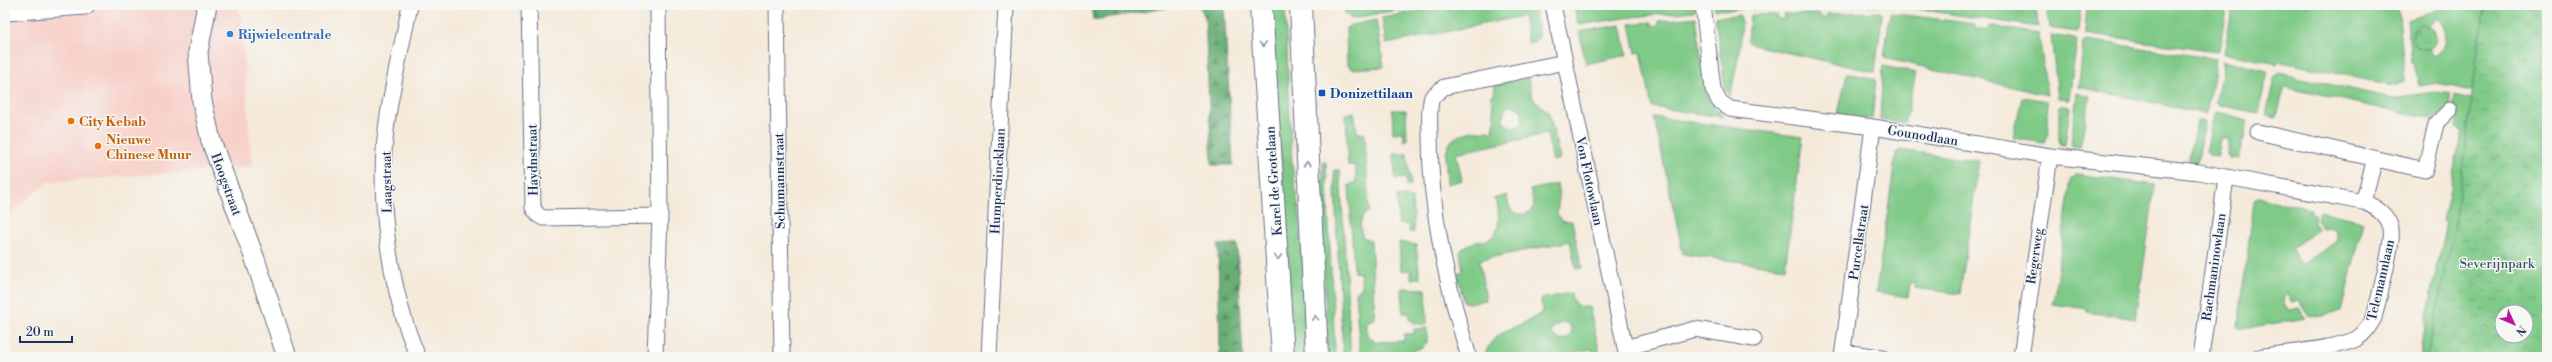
<svg xmlns="http://www.w3.org/2000/svg" width="2552" height="362" font-family="'Libre Bodoni',serif">
<defs>
<pattern id="forest-firs" width="22" height="20" patternUnits="userSpaceOnUse"><rect width="22" height="20" fill="#68ae74"/><path d="M5 1l3.5 6h-7zM16 11l3.5 6h-7z" fill="#558e62"/></pattern>
<pattern id="park-crowns" width="20" height="18" patternUnits="userSpaceOnUse"><rect width="20" height="18" fill="#80ca88"/><path d="M2 6a3 3 0 1 1 6 0M12 15a3 3 0 1 1 6 0" fill="none" stroke="#68a472"/></pattern>
</defs>
<rect width="100%" height="100%" fill="#f6f6f2"/>
<filter id="ink" filterUnits="userSpaceOnUse"><feTurbulence type="fractalNoise" baseFrequency=".025" numOctaves="2"/><feDisplacementMap in="SourceGraphic" scale="8" xChannelSelector="R" yChannelSelector="G"/><feConvolveMatrix kernelMatrix="1 2 1 2 8 2 1 2 1" color-interpolation-filters="sRGB"/></filter>
<filter id="wash" filterUnits="userSpaceOnUse"><feTurbulence type="fractalNoise" baseFrequency=".012" numOctaves="4" result="noise"/><feDisplacementMap in="SourceGraphic" scale="16" xChannelSelector="R" yChannelSelector="G"/><feGaussianBlur stdDeviation="0.9" result="paint"/><feColorMatrix in="noise" values="0 0 0 0 0 0 0 0 0 0 0 0 0 0 0 0 0 1.4 0 .05"/><feComposite in="paint" operator="in"/></filter>
<g filter="url(#wash)">
<rect width="100%" height="100%" fill="#f5eada"/>
<path fill="#f7d0c9" d="M5,5h231l5,12 11,150 -204,15 -43,35z"/>
<path fill="#80ca88" stroke="#4e7c73" fill-rule="evenodd" d="M1271,5h14l7,160 8,53 9,139h-15z
M1344,5h76l-69,14 -6,-6z
M1446,5h88l5,32 -4,4 -7,2 -5,-27 -137,28 -4,-26z
M1574,5h120l1,6 -63,6 -54,8z
M1714,5h29l-2,4 -26,1z
M1749,5h132l-129,4z
M1891,5h145l2,22z
M2047,5h34l-3,25 -2,2 -26,-4z
M2087,5h140l-8,45 -3,2 -131,-19z
M2233,5h165l7,76 -8,4 -11,-1 -108,-23 -1,3 -53,-11z
M2445,5l24,2 27,-2 25,98 -84,-20 -18,3 -5,-23h-3l-4,-43 14,-4zM2436,18c14,12 13,29 -3,38l-5,-8 -15,-7v-9l3,-3 13,-3z
M1880,12l2,3 -7,57 -122,-27 -5,-3 2,-27h27v4h7v-5h36v4h7v-4z
M1890,13l85,11v4l13,2 1,-4 50,8 8,61 -163,-37z
M1739,15c9,8 -7,69 -9,82l-5,-9 -10,-71z
M1696,17l10,77 4,9 13,14 -71,-10 -11,-55 -5,1 -6,-29 22,-2v4l7,-1v-4z
M1376,20l8,47 -33,2 -4,-5 -1,-36 5,-3z
M1621,25l6,30 -41,9 -7,-32z
M2051,35l24,4 2,2 -8,58 -11,-1z
M2087,40l129,19 -10,55 -127,-27 4,-44z
M2223,61l45,10 -10,42 -39,-8 -3,-3z
M1883,66l33,7 -11,50 -25,-3z
M1847,73l29,6 -4,40 -34,-5z
M2279,73l113,25 44,-6 15,2 -2,13 -16,13 -149,-33 -7,30 -11,-2 8,-36z
M1528,78l5,20 16,15 11,46 -7,2 -6,-27 -91,19 6,27 -15,4c-1,-28 -8,-47 27,-53 7,-1 13,2 19,-1l2,-9 -4,-25 3,-1 1,-10zM1513,105l8,5 2,10 -4,6c-6,2 -12,1 -16,-5l1,-9 4,-6z
M2077,93l13,4 -10,50 -8,-1 -1,-3z
M2455,95l65,16 -50,246h-51l27,-135 -3,-1 19,-90 -7,-3 3,-18 -5,-2z
M2022,97l25,4 2,33 -5,9 -31,-5z
M2063,105l6,1 1,2 -5,37h-4l-2,-5v-33z
M1392,110h14l1,30 -3,1 -1,-9 -10,1z
M1354,112l3,20 8,2 4,77c-10,6 -10,16 -6,26l8,4 4,77 -8,4v14l9,6 28,-1v-7h10v-5l13,-1v15l-5,5 -10,3 1,6h-52l-1,-3 -5,-62 5,-2 2,-4 -2,-13 -6,-1 -5,-87 7,-3v-13l-3,-4h-5l-2,-51z
M2217,112l31,8 -9,39 -10,-1v-3h-2l2,-16 -8,-1 -3,18 -9,-1 -3,-3 8,-38z
M1654,117l149,20 -18,131 -102,-14z
M2197,120l8,2 -8,41 -9,-1z
M1900,150l79,11 -19,133 -45,-6 1,-5h-6l-2,14 -32,-5 20,-139z
M1394,153l13,1 4,32 -5,1v-9l-11,1z
M1323,162h3l9,195h-7l-6,-129z
M1334,170h6l11,187h-8z
M2076,174l79,11 -19,134 -49,-7v-3l-34,-5 18,-125z
M1557,184l2,13 -2,17 6,7h9l10,47 -6,1 -6,-28 -91,19 7,40 -17,3 -5,-1 -7,-29 6,-2 -3,-19c13,-21 46,5 37,-50l-4,-3 14,-4c1,5 1,11 5,15 6,7 18,5 22,-4l-4,-16z
M1397,196l15,2 2,34h-5l-1,-8h-10z
M2259,198l51,11 -1,3 5,1 -1,8 6,9 -28,18 11,17 35,-24 -2,-11 -5,-3 -8,1 -5,-8 2,-9 44,10 -21,90 -33,6 -10,-16 -8,1 -4,-10 -4,7 2,8 5,3 9,-2 6,10 -63,11 -4,-2 16,-125z
M1399,242l17,3 4,33 -9,1v-9l-10,1z
M1402,288l24,1 1,35h-13v-4l-4,1 -1,-8h-6z
M1571,293c1,11 8,15 18,14l12,50h-7l-2,-8 -40,8h-67c4,-28 39,-29 57,-45l-1,-13zM1562,322l7,2 3,7 -4,7 -9,2 -7,-6 1,-6z"/>
<path fill="url(#forest-firs)" stroke="#426e69" d="M1091,5h95l-93,15z
M1194,5h30l9,160h-21l-7,-148 -5,-10z
M1237,244l6,113h-23l-2,-112z"/>
<path fill="url(#park-crowns)" stroke="#4e7c73" fill-rule="evenodd" d="M2484,5h63v352h-120l28,-133zM2502,312h24v24h-24z
M2412 37a12 12 0 1 1 24 0a12 12 0 1 1-24 0Z"/>
</g>
<g filter="url(#ink)">
<g fill="none" stroke-linecap="round" stroke-linejoin="round">
<g stroke="#677089" stroke-width="17">
<path id="minor" d="M410,5c-8,42 -19,83 -24,125 -9,71 4,161 32,227
M529,5l4,203 5,7 5,3 117,-2
M777,5l5,352
M1553,5l74,352
M1703,5l10,84 6,12 11,8 143,18 177,29 149,16 164,30c12,4 25,13 28,27 3,14 -13,71 -17,89 -5,8 -9,16 -18,21 -19,10 -74,14 -97,18
M2258,132l167,38 11,-46 14,-14
M2363,202l12,-43
M1625,348l70,-19 59,10
M1843,352l38,5
M655,356l5,-140 -2,-211
M989,357l17,-352
M1469,357c-22,-72 -39,-145 -39,-220 0,-13 -2,-28 2,-40l12,-10 121,-25
M1842,357l31,-230
M2021,357l29,-201
M2201,357l25,-179"/>
</g>
<g stroke="#677089" stroke-width="21">
<path id="tertiary" d="M207,5l-9,47 4,49 9,40 44,118 32,98
M5,11l80,-6"/>
</g>
<g stroke="#677089" stroke-width="24">
<path id="primary" d="M1261,5l22,352
M1301,5l16,352"/>
</g>
<use href="#minor" stroke="#fff" stroke-width="15"/>
<use href="#tertiary" stroke="#fff" stroke-width="19"/>
<use href="#primary" stroke="#fff" stroke-width="22"/>
</g>
<defs><path id="oneway-chevron" d="M-2-3.5L2.5 0L-2 3.5" fill="none" stroke-width="1.6" stroke-linecap="round" stroke-linejoin="round"/></defs>
<g stroke="#8d97ae">
<use href="#oneway-chevron" transform="translate(1263 44) rotate(86)"/>
<use href="#oneway-chevron" transform="translate(1307 164) rotate(-92)"/>
<use href="#oneway-chevron" transform="translate(1278 257) rotate(87)"/>
<use href="#oneway-chevron" transform="translate(1315 318) rotate(-93)"/>
</g>
</g>
<circle fill="#3f7fe0" stroke="#f6f6f2" stroke-width="1.5" cx="230" cy="34" r="4"/>
<rect fill="#1a4fb4" stroke="#f6f6f2" stroke-width="1.5" x="1318" y="89" width="8" height="8" rx="2"/>
<g fill="#e8710a" stroke="#f6f6f2" stroke-width="1.5">
<circle cx="71" cy="121" r="4"/>
<circle cx="98" cy="146" r="4"/>
</g>
<g text-anchor="middle" stroke-width="3" stroke-linejoin="round" paint-order="stroke">
<g font-size="13" font-weight="bold" fill="#366cbe" stroke="#f6f6f2" text-anchor="start">
<text x="238" y="39">Rijwielcentrale</text>
</g>
<g font-size="13" font-weight="bold" fill="#164399" stroke="#f6f6f2" text-anchor="start">
<text x="1330" y="98">Donizettilaan</text>
</g>
<g font-size="13" font-weight="bold" fill="#c56008" stroke="#f6f6f2" text-anchor="start">
<text x="79" y="126">City Kebab</text>
<text x="106" y="144">Nieuwe<tspan x="106" dy="15">Chinese Muur</tspan></text>
</g>
<g font-size="13" fill="#1b2f5e" stroke="#f6f6f2">
<text transform="translate(1923 135) rotate(9)" y="5">Gounodlaan</text>
<text transform="translate(532 160) rotate(-91)" y="5">Haydnstraat</text>
<text transform="translate(779 181) rotate(-91)" y="5">Schumannstraat</text>
<text transform="translate(997 181) rotate(-87)" y="5">Humperdincklaan</text>
<text transform="translate(1273 181) rotate(-94)" y="5">Karel de Grotelaan</text>
<text transform="translate(1590 181) rotate(78)" y="5">Von Flotowlaan</text>
<text transform="translate(386 182) rotate(-91)" y="5">Laagstraat</text>
<text transform="translate(227 184) rotate(70)" y="5">Hoogstraat</text>
<text transform="translate(1858 242) rotate(-82)" y="5">Purcellstraat</text>
<text transform="translate(2034 256) rotate(-82)" y="5">Regerweg</text>
<text transform="translate(2213 267) rotate(-82)" y="5">Rachmaninowlaan</text>
<text transform="translate(2380 280) rotate(-77)" y="5">Telemannlaan</text>
</g>
<g font-size="13" fill="#345668" stroke="#f6f6f2">
<text x="2497" y="268">Severijnpark</text>
</g>
</g>
<rect width="2552" height="362" fill="none" stroke="#f6f6f2" stroke-width="20"/>
<g transform="translate(2514 324) rotate(134)"><circle r="19" fill="#f6f6f2" stroke="#9ea6b7"/>
<path d="M0-3L7 15L0 10L-7 15Z" fill="#b5179e"/>
<text y="-6" font-size="11" font-weight="bold" text-anchor="middle" fill="#1b2f5e">N</text>
</g>
<path d="M20 336v6h52v-6" fill="none" stroke="#1b2f5e" stroke-width="2"/>
<text x="26" y="336" font-size="12" fill="#1b2f5e" stroke="#f6f6f2" stroke-width="3" paint-order="stroke">20 m</text>
</svg>
